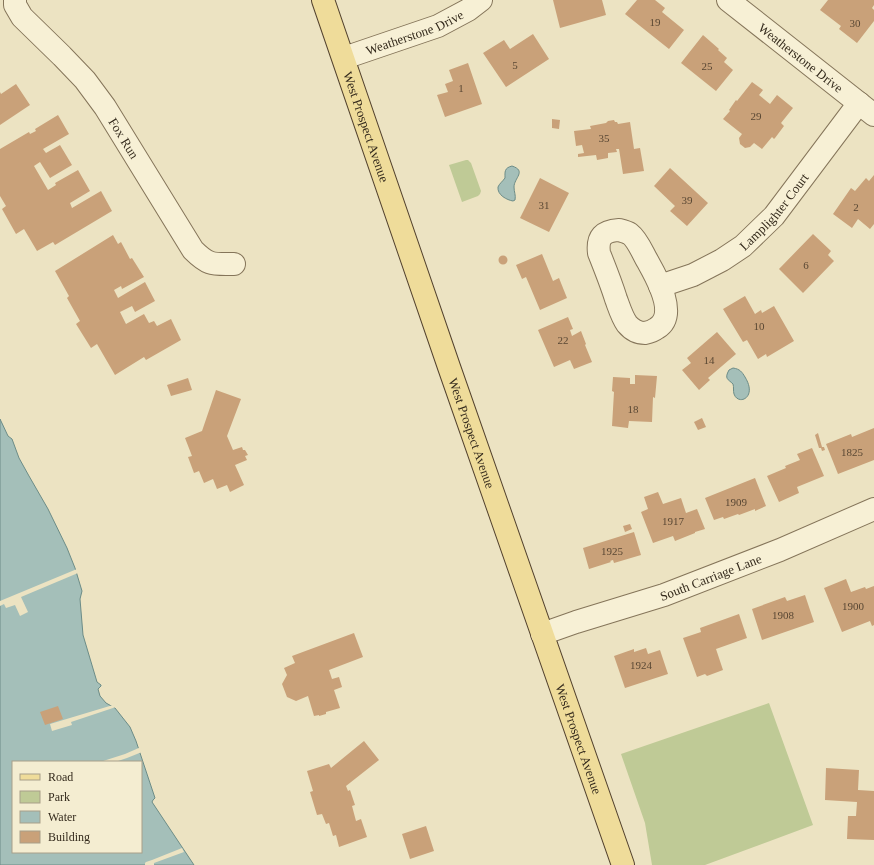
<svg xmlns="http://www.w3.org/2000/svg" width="874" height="865" font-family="'Times New Roman',serif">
<rect width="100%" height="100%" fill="#ece3c2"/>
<path fill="#bfca96" d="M466,160h2l3,3 10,28 -1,3 -2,2 -16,6 -13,-37z
M769,703l44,122 -108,40h-53l-7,-42 -24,-69z"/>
<path fill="#a4bfb9" stroke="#6c8c87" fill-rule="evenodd" d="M512,166c15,5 2,12 2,21 0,5 2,8 1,13l-2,1c-6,-1 -16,-6 -15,-14 1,-3 5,-6 7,-9 0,-6 -1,-10 7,-12z
M733,368c7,1 9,4 12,9 13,21 -7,29 -11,17 -1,-3 0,-7 -1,-10 -5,-5 -9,-5 -4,-14z
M0,419l8,17 4,3 7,19 10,18 19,33 19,39 8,20 7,23 -2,8 3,36 14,47 4,3v1l-3,3 2,7 6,7 9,5 15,19 6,14 19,57 -2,2 -1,2 42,63h-194zM13,762h128v90h-128z"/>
<path fill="#ece3c2" d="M77,569l1,4 -57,24 7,15 -8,4 -5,-11 -9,3 -2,-4 -4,2v-5z
M113,705l3,2 -45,15 1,3 -20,6 -2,-7z
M141,747l1,5 -15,6 -12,4h-15l25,-8z
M182,848l2,4 -30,11v2h-9v-2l1,-1 6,-2z"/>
<path fill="#c9a179" d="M553,0h49l4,15 -46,13z
M637,0h18l10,8 -3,4 22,18 -15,19 -44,-35z
M828,0h46v5l-2,3 2,2v11l-17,22 -18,-14 2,-3 -21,-16z
M533,34l16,25 -43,28 -23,-34 21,-13 6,9z
M703,35l16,14 -1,1 9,8 -3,4 9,8 -17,21 -35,-28z
M468,63l14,41 -37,13 -8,-22 11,-3 -3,-8 8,-3 -4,-11z
M752,82l11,8 -4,5 11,9 7,-9 16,13 -12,15 3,3 -9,12 -1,1 -2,-2 -10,12 -8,-6 -4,4 -5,1 -5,-4 -1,-6 3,-4 -19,-15 7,-8 -1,-1 7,-10 1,1z
M16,84l14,21 -30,20v-33l1,2z
M58,115l11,19 -26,15 3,4 14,-8 12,20 -22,13 -10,-16 -6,4 14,24 8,-5 -1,-2 23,-13 12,21 -20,12 2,5 29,-17 11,20 -57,34 -2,-3 -16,9 -13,-22 -8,5 -14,-25 4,-3 -6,-10v-47l29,-17 1,2 6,-3 -1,-2z
M552,119l8,1 -1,9 -7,-1z
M614,120l1,2h2l1,2 12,-2 4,27 6,-1 4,23 -21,3 -4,-25h-3l1,3 -9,1v5l-11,2 -1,-5 -18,2v-3l6,-1 -2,-8 -6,1 -2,-15 17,-2 -1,-3 16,-3 2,-2z
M670,168l38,35 -21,23 -17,-15 5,-5 -21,-20z
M874,175v49l-4,5 -12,-10 -6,9 -19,-14 18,-26 4,3 11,-13 3,3z
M540,178l29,15 -20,39 -29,-14z
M813,234l18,17 -3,4 6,6 -31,32 -24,-24z
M113,235l5,9 3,-2 9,17 2,-1 12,19 -22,12 -1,-3 -7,4 4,8 27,-16 10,19 -20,11 -3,-6 -12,6 6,12 18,-10 5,9 5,-2 3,5 14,-7 10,21 -35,20 -2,-3 -29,18 -18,-31 -6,4 -15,-24 4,-3 -13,-23 2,-2 -14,-25z
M542,254l11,27 6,-3 8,20 -27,12 -14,-33 -4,2 -6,-14z
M498.5 260a4.5 4.5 0 1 1 9 0a4.5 4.5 0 1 1-9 0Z
M745,296l10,18 6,-4 1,3 12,-7 20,35 -27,16 -1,-3 -8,5 -11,-19 -4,2 -20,-33z
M568,317l5,12 -3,1 2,6 9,-5 5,13 -1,1 7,17 -18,7 -4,-9 -16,7 -16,-37z
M717,332l19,22 -28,24 2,2 -11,10 -17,-20 9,-7 -4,-5z
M635,375l22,1 -2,22 -2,-1 -1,25 -23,-1 -1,7 -16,-2 2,-34 -2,-1 1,-14 17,1v6h5z
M188,378l4,12 -21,6 -4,-11z
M216,390l25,9 -14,37 6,14 9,-3 1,3h2l3,5 -3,1 2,4 -12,5 9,20 -14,7 -3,-7 -10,4 -4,-10 -9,4 -5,-12 -5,2 -6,-16 4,-1 -7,-18 17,-7z
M702,418l4,9 -8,3 -4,-8z
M874,428v32l-36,14 -12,-30 25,-10 1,3z
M818,433l4,14h2l1,3 -3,1 -1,-3h-2l-4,-13z
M812,448l12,28 -27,11 2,6 -20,9 -12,-26 19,-8 -1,-2 15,-6 -3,-6z
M755,478l11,28 -11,5v-2l-16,6 -1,-1 -14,5 -1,-2 -9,3 -9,-22z
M658,492l5,12 18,-6 5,15 11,-4 8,20 -10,3v1l-20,8 -2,-5 -20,7 -12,-31 7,-3 -4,-12z
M630,524l2,5 -7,3 -2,-6z
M634,532l7,23 -27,8 -1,-3 -3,1 1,1 -22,7 -6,-21z
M846,579l5,13 14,-5 1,2 8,-3v39l-2,1 -2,-5 -28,11 -18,-44z
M805,595l9,27 -52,18 -10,-31 33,-12 2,4z
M739,614l8,24 -31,11 7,21 -16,6 -2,-2 -8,3 -14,-39 18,-6 -1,-4z
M354,633l9,24 -34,13 3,9 7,-2 3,10 -8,3 6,18 -14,4v2l-7,2v-1l-5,1 -6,-20 -12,5 -9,-4 -5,-13 5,-9 -3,-7 11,-5 -3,-7z
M646,648l2,6 12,-4 8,24 -43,14 -11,-32 20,-7v3z
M58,706l5,13 -18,6 -5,-13z
M364,741l15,19 -33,26 2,5 2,-1 5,15 -3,1 4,15 5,-2 6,18 -28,10 -3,-12 -3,1 -4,-13 -3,1 -4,-10 -5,1 -7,-23 3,-1 -6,-20 22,-7 2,4z
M826,768l33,2 -1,20 16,1v49l-27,-1 1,-23h8l1,-14 -32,-2z
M426,826l8,25 -24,8 -8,-25z"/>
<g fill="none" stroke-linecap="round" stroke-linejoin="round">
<g stroke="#85755a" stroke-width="24">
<g id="minor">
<path id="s1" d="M15,0v5l7,12 40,39 23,24 20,27 88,143c16,16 20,14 41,14"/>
<path id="s2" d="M728,0l146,115"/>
<path id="s3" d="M344,58l94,-32 30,-16 13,-10"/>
<path d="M619,230c4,1 8,2 11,4 8,6 13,20 18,28 9,16 30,53 9,66 -4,3 -7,4 -12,5 -7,0 -13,-3 -18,-9 -5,-7 -8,-17 -11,-25 -5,-16 -11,-31 -17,-46 -2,-16 4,-22 20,-23z"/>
<path id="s4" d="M660,286l33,-11 29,-15 21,-14 31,-30 85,-113"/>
<path id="s5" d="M542,634l34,-12 88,-27 116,-45 94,-41"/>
</g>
</g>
<g stroke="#53422e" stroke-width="24">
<g id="major">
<path id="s6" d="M323,0l126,367 174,498"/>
</g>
</g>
<use href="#minor" stroke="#f7f0d5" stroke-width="22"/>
<use href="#major" stroke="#efdc9a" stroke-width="22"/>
</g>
<g text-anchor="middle" stroke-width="3" stroke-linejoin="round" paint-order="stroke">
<g font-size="11" fill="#5a4834">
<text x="655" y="26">19</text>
<text x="855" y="27">30</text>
<text x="515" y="69">5</text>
<text x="707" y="70">25</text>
<text x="461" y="92">1</text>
<text x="756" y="120">29</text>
<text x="604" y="142">35</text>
<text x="687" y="204">39</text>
<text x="544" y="209">31</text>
<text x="856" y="211">2</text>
<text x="806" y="269">6</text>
<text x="759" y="330">10</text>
<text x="563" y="344">22</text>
<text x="709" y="364">14</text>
<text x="633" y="413">18</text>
<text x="852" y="456">1825</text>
<text x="736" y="506">1909</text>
<text x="673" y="525">1917</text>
<text x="612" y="555">1925</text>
<text x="853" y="610">1900</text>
<text x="783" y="619">1908</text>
<text x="641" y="669">1924</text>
</g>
<g font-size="13" fill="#352b1d" stroke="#f4edd1">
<text dy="5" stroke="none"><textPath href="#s3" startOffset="75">Weatherstone Drive</textPath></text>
<text dy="5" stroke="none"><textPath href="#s2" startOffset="93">Weatherstone Drive</textPath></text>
<text dy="5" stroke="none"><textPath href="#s6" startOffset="134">West Prospect Avenue</textPath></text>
<text dy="5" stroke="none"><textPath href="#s1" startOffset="178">Fox Run</textPath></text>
<text dy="5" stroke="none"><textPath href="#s4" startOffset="139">Lamplighter Court</textPath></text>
<text dy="5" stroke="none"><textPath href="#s6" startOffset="458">West Prospect Avenue</textPath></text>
<text dy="5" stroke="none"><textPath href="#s5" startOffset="178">South Carriage Lane</textPath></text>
<text dy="5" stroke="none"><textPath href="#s6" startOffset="782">West Prospect Avenue</textPath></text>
</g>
</g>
<rect x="12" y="761" width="130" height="92" fill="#f4edd1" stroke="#a89f89"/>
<rect x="20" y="774" width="20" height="6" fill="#efdc9a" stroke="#a89f89"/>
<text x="48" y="781" font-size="12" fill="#352b1d">Road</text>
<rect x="20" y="791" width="20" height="12" fill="#bfca96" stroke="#a89f89"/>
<text x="48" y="801" font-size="12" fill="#352b1d">Park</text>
<rect x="20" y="811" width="20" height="12" fill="#a4bfb9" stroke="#a89f89"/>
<text x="48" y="821" font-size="12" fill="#352b1d">Water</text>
<rect x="20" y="831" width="20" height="12" fill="#c9a179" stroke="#a89f89"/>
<text x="48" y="841" font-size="12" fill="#352b1d">Building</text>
</svg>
